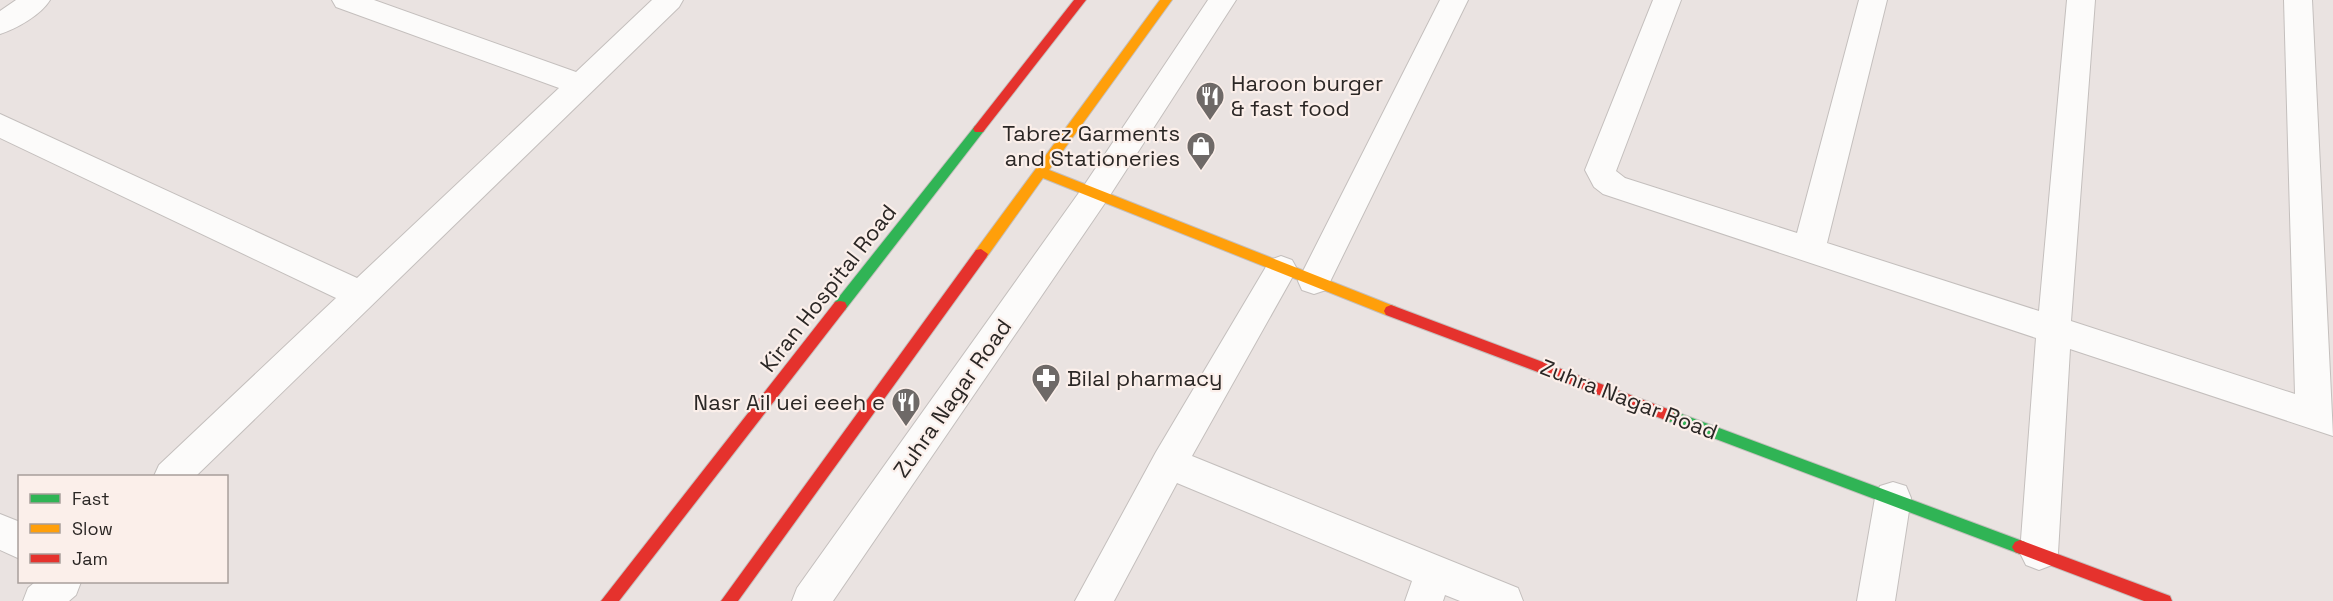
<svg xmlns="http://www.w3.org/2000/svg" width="2333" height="601" font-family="'Space Grotesk',sans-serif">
<rect width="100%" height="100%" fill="#eae3e1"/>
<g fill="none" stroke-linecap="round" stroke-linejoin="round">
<g stroke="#c4bfbd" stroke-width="2">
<path id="street" d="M16,0h34c-9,15 -34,29 -50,34v-23z
M332,0h42l202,72 76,-72h31l-4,7 -483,469h-42l5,-11 177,-167 -336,-160v-24l357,164 202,-190 -223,-81z
M1208,0h28l-131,203 -272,398h-41l5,-13 286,-401z
M1440,0h28l-142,290 -12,4 -12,-4 -4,-9z
M1653,0h28l-65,171 9,7 172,55 62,-233h28l-60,243 212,68 28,-311h28l-24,321 224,73 -11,-394h28l21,436 -263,-87 -12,204 -6,12 -13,5 -13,-5 -6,-12 16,-215 -433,-144 -9,-7 -9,-17z
M1281,256l11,4 5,9 -105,187 326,132 5,13h-63l-15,-6 -2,6h-38l7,-20 -235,-98 -63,118h-39l81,-149 114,-192z
M1893,482l13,4 5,12 -16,103h-38l18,-103 5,-12z
M0,514l20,8v37l-20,-9z
M35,582h46l-5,13 -7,6h-46l5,-13z"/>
</g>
<g stroke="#c4bfbd" stroke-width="2">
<path id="fast" d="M979,125l4,1 2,3 -2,3 -138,178h-10l-2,-4 2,-4 140,-176z
M1668,409l357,133 3,5 -3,5 -5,2 -357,-135 -2,-4 2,-4z"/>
</g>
<g stroke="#c4bfbd" stroke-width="2">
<path id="slow" d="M1160,0h12l-123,170 347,137 2,4 -2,4h-10l-343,-137 -57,80h-10l-2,-4 2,-4z"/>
</g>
<g stroke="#c4bfbd" stroke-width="2">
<path id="jam" d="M1074,0h12l-103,132h-8l-2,-3 2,-3z
M981,249l7,5 -2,4 -248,343h-17l255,-351z
M840,301l5,1 2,4 -2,4 -226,291h-18l234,-299z
M1391,305l282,106 2,4 -2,4 -5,2 -282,-106 -2,-4 2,-4z
M2020,540l150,56 2,5h-28l-129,-49 -3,-5 3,-5z"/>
</g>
<use href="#street" fill="#fcfbfa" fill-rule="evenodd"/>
<use href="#fast" fill="#30b455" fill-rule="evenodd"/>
<use href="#slow" fill="#ff9f0a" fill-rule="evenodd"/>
<use href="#jam" fill="#e5322d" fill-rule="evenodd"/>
</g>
<defs>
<g id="restaurant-pin" transform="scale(1.5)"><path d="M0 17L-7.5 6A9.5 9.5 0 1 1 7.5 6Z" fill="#6e6967" stroke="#fbefea"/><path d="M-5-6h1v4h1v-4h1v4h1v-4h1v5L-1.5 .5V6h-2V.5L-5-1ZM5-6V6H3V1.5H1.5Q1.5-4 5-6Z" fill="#fff"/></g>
<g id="shop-pin" transform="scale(1.5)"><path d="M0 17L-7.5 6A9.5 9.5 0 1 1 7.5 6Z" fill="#6e6967" stroke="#fbefea"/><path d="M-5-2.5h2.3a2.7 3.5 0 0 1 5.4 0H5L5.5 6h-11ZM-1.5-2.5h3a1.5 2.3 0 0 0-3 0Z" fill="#fff"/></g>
<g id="pharmacy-pin" transform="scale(1.5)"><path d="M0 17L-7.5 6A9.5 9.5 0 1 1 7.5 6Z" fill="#6e6967" stroke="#fbefea"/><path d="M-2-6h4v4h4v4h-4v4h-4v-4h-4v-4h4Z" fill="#fff"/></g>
</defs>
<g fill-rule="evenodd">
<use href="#restaurant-pin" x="1210" y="96"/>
<use href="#shop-pin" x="1201" y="146"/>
<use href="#pharmacy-pin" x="1046" y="378"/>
<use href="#restaurant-pin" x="906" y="402"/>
</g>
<g text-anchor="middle" stroke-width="4.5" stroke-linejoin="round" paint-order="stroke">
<g font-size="22" fill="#2b2725" stroke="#fbefea" text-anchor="start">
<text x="1231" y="91">Haroon burger<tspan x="1231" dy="25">&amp; fast food</tspan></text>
<text x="1180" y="141" text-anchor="end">Tabrez Garments<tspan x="1180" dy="25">and Stationeries</tspan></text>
<text x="1067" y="386">Bilal pharmacy</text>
<text x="885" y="410" text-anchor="end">Nasr AiI uei eeeh e</text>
</g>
<g font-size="22" fill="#2b2725" stroke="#fbefea">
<text transform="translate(828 288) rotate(-52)" y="8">Kiran Hospital Road</text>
<text transform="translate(952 398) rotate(-55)" y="8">Zuhra Nagar Road</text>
<text transform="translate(1629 399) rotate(21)" y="8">Zuhra Nagar Road</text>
</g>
</g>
<rect x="18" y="475" width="210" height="108" fill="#fbefea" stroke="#a89f9b" stroke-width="1.5"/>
<rect x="30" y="494" width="30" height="9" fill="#30b455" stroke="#a89f9b" stroke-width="1.5"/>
<text x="72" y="505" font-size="18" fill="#2b2725">Fast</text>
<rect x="30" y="524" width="30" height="9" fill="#ff9f0a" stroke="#a89f9b" stroke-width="1.5"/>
<text x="72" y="535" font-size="18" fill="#2b2725">Slow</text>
<rect x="30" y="554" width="30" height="9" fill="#e5322d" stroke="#a89f9b" stroke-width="1.5"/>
<text x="72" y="565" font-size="18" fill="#2b2725">Jam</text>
</svg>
